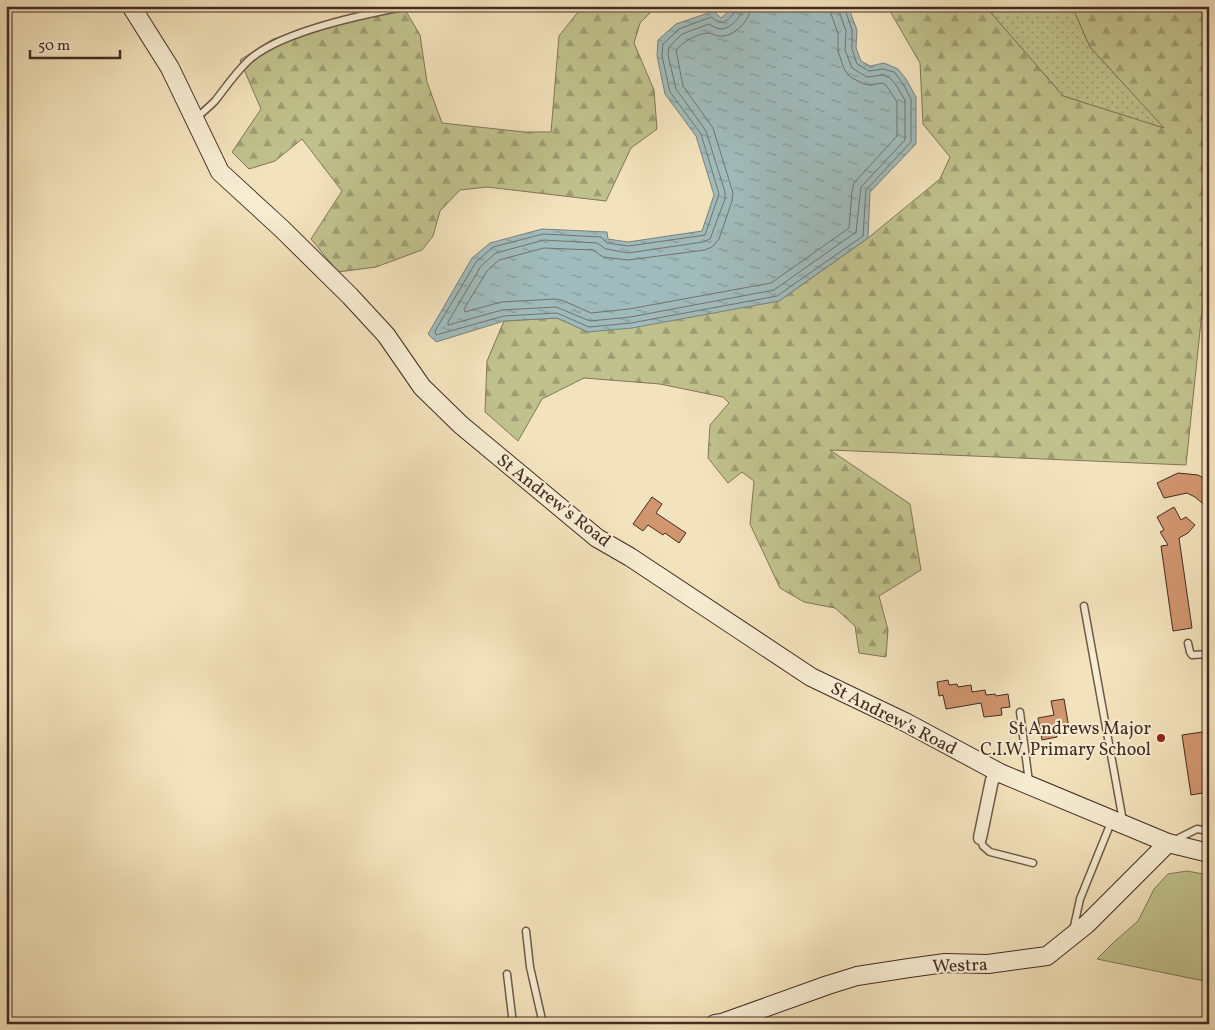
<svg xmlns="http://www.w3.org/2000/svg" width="1215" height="1030" font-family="Vollkorn,serif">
<defs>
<pattern id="grass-dots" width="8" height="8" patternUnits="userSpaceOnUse" patternTransform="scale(1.25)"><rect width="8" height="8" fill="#c0c28d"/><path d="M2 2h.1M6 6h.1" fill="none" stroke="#9e9e73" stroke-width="1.8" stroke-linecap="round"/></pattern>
<pattern id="forest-firs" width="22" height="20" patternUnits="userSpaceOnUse" patternTransform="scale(1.25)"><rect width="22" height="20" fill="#c0c28d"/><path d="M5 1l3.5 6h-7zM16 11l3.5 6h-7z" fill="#9e9e73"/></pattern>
<pattern id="water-ripples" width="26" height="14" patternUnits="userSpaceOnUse" patternTransform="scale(1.25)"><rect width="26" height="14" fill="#a0bbbb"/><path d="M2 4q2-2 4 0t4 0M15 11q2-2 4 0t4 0" fill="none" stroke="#849898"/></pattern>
</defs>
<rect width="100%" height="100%" fill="#f3e3bc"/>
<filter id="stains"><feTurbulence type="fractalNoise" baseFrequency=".004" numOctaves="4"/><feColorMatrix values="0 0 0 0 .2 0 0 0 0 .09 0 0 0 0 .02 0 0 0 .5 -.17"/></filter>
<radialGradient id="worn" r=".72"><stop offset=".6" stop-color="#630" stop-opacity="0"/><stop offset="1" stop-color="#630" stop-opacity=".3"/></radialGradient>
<path fill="url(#grass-dots)" stroke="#827658" d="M985,6h87l18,41 76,82 -103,-33z"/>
<path fill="url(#forest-firs)" stroke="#827658" d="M579,6h78l-17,17 -6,20 20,47 3,39 -26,19 -25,53 -119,-14 -27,3 -20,21 -7,25 -11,14 -46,17 -38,5 -27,-33 31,-48 -40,-52 -27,22 -26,8 -17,-17 29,-43 -21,-49 33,-21 66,-19 65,-12 16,27 7,47 15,41 82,9h27l8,-96 19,-24z
M887,6h98l78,90 101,32 -74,-81 -18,-41h137v239l-23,220 -356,-15 80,54 11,66 -42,26 9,34 -2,27 -27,-4 -4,-27 -20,-18 -31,-6 -24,-14 -30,-64 4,-43 -12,-9 -14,11 -20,-25 2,-33 19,-22 -6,-6 -63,-13 -76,-6 -42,21 -24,42 -33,-29 2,-51 17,-40 53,-3 31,14 191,-31 89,-63 72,-59 10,-22 -27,-33 -3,-61z"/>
<path fill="#c0c28d" stroke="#827658" d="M1187,871l22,4v107l-112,-23 17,-17 24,-21 16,-32 14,-15z"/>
<path fill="url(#water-ripples)" stroke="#7b817e" d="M735,6h113l9,24 -1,18 5,13 9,5 14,-3 14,6 8,10 10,18v47l-46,48 -2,46 -89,63 -147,27 -44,4 -31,-14 -53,3 -68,21 -8,-8 44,-76 18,-15 52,-14 65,3 1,7 20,3 74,-11 12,-36 -18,-59 -31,-42 -8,-38 1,-16 18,-16 38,-13 7,7z"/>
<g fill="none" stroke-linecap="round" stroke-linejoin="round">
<path stroke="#72736f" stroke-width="1" d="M737,6c-1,6 -11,19 -18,16 -3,-1 -5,-3 -8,-5l-32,12 -16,15 -1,12 8,36 31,42 18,60 -14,41 -76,11 -22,-3 -6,-6 -58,-3 -50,13 -17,15 -41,69 1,4 68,-19 53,-3 32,14 42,-4 146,-27 86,-60 3,-46 45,-48v-43l-9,-17 -8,-10 -11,-3 -14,2 -12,-7 -5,-15v-19l-8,-24
M744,6c-1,9 -13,23 -23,23 -4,0 -8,-3 -12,-5l-27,10 -13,13 -1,8 8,34 30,42 19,61v7l-15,40 -7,3 -75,11 -22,-4 -9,-6 -53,-3 -48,13 -15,13 -33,56v3l54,-15 54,-3 34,14 40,-4 144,-27 82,-58 5,-45 44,-47v-40l-9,-15 -6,-7 -7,-3 -16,2 -15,-9 -7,-18 1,-19 -9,-25
M751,6c0,13 -15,29 -28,30 -6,1 -11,-3 -16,-3 -11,1 -24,9 -31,17l7,36 30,42 20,65 -1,8 -13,38 -7,8 -7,3 -77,10 -25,-3 -10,-7 -49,-2 -45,12 -12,11 -23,38 1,3 36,-10 55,-3 8,2 27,12 38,-4 142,-26 78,-55 3,-37 2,-8 43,-47v-34l-11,-17 -4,-2 -11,2 -7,-1 -14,-7 -6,-8 -6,-18v-18l-7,-19 -1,-8"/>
</g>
<path fill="#d2966f" stroke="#432b23" d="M1178,473l20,2 11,6v28l-14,-12 -8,-4 -23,5 -7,-15z
M652,497l10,7 -6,9 30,20 -7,10 -14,-10 -2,2 -15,-10 -5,6 -10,-7z
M1174,507l7,13 5,-3 9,8 -7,8 -9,5 13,90 -19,3 -12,-85 7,-1 -8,-13 4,-2 -7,-13z
M948,680l1,5 8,-1 1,3 13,-2 1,7 13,-2 1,5 9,-1 1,2 12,-2 2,13 -9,1 1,7 -18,2 -3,-14 -35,6 -3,-14 -4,1 -2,-14z
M1064,699l5,29 -13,3 1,6 -15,3 -4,-22 16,-3 -3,-14z
M1209,731v61l-18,3 -9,-60z"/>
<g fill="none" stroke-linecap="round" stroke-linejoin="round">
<g stroke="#6f5949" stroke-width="9">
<path id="lane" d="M195,119c7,-6 14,-12 20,-18 11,-14 21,-29 34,-41 32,-29 117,-46 159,-54
M1084,606l39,215
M1188,643l2,9 2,3 17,-1
M1020,712l9,70
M980,838l3,8 7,6 43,11
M1173,841l24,-12 12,2
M526,931l4,36 13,57
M1073,931l7,-32 32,-79
M507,974l6,50"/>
</g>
<g stroke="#6f5949" stroke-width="15">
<path id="street" d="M980,838l12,-58 8,-7"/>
</g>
<g stroke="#432b23" stroke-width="20">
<path id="secondary" d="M131,6l39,62 50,104 61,56 69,68 36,39 36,52 39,38 136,113 33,19 181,120 94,45 95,51 168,70 41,10
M715,1024l7,-1 106,-38 29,-9 52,-8 36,-5 43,1 59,-8 40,-32 81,-81"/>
</g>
<use href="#lane" stroke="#f7edd3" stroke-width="6"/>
<use href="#street" stroke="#f7edd3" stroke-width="12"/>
<use href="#secondary" stroke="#f7edd3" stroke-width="18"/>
</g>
<circle fill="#8f2418" stroke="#f7edd3" stroke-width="2" cx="1161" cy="738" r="5"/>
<g text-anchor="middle" stroke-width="4" stroke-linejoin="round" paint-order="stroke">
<g font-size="18" fill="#432b23" stroke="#f7edd3">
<text transform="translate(554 500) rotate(38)" y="6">St Andrew's Road</text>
<text transform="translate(894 718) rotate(27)" y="6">St Andrew's Road</text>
<text transform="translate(960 965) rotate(-2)" y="6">Westra</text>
</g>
<g font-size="18" fill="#432b23" stroke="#f7edd3" text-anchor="end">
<text x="1151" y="734">St Andrews Major<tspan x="1151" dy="21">C.I.W. Primary School</tspan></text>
</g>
</g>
<rect width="1215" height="1030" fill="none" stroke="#f3e3bc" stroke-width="25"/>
<rect x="8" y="8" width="1200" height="1015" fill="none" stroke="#432b23" stroke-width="2.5"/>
<rect x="12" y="12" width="1190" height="1005" fill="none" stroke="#432b23"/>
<path d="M30 50v8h90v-8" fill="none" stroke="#432b23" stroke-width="2.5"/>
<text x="38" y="50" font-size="15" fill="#432b23" stroke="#f7edd3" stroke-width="4" paint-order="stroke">50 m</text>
<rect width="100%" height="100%" filter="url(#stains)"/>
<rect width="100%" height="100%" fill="url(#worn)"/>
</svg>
